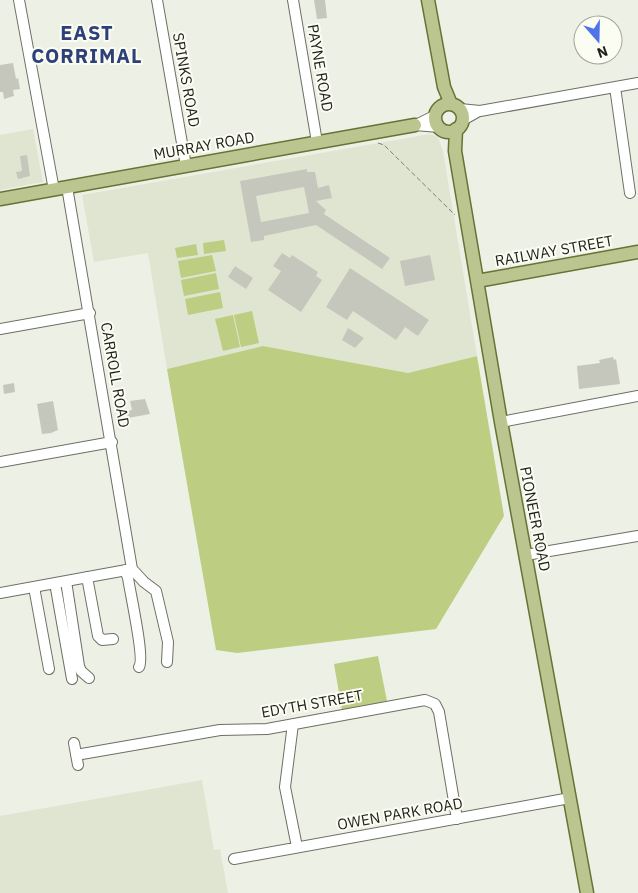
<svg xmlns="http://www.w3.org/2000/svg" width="638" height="893" font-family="'IBM Plex Sans',sans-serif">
<rect width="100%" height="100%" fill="#edf0e4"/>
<path fill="#e0e5d2" d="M33,129l10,53 -43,8v-55z
M430,134l8,3 5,14 34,205 -69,17 -145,-27 -96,23 -19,-116 -54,9 -12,-67z
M202,780l12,70 6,-1 8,44h-228v-77z"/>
<path fill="#bdcd81" d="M224,240l2,11 -22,3 -1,-11z
M196,244l2,11 -21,3 -2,-10z
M212,255l4,16 -35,7 -3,-17z
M216,273l3,16 -35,7 -3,-16z
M220,292l3,16 -35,7 -3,-16z
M252,311l7,32 -18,4 -7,-32z
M233,315l7,32 -17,4 -8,-32z
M263,346l145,27 69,-17 27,160 -68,113 -199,24 -21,-3 -49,-281z
M378,656l9,45 -45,9 -8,-46z"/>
<path fill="#c5c7bc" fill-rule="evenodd" d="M314,0h11l2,18 -10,1z
M13,63l3,16 2,-1 2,11 -7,1 1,6 -10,3 -1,-7h-3v-27z
M27,155l3,21 -12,3 -2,-7 6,-1 -2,-15z
M307,169v3h8l3,16 11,-3 3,13 -16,3 10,9 -2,4 66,44 -8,11 -66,-44 -52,11v4l-13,2 -11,-61zM304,187l5,26 -48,9 -5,-26z
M282,253l8,5 2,-3 26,17 -2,4 6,4 -21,32 -33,-22 13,-19 -8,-5z
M430,255l5,25 -30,6 -5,-25z
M235,266l18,12 -7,11 -18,-12z
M350,268l79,52 -11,16 -13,-9 -9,13 -43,-29 -6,9 -21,-13z
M348,328l16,10 -9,10 -13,-8z
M613,357l1,3 2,-1 4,25 -41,5 -2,-23 23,-3 -1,-3z
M14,383l1,9 -11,2 -1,-9z
M145,399l5,15 -22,4 -1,-7 5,-1 -2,-9z
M53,401l5,29 -7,3 -9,1 -5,-30z"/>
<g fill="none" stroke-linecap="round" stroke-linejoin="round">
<g stroke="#6d6f65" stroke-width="12">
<path id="minor" d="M19,0l35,190
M157,0l29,166
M293,0l24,142
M615,87l15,106
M460,109l20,2 158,-28
M463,120l16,-9
M415,125l24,2
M416,125l20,-10
M67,187l65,382
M0,329l90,-16
M501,422l137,-26
M0,462l112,-20
M526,555l112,-19
M132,569l12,13 12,9 12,51 -1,20
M125,570l3,8c2,14 17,81 11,89
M87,577l11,59 4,4 11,-1
M66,581l13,85 2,5 8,7
M55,583l17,96
M34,587l15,82
M0,593l132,-24
M293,724l-8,63 12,60
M74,743l4,22
M76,755l144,-25 47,-1 158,-29 10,4 4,8 18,107
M234,859l336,-61"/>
</g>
<g stroke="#677236" stroke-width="15">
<path id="major" d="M428,0l16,87 7,17
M435 118a14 14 0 1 1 28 0a14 14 0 1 1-28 0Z
M456,129l-1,22 46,271 86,471
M0,199l415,-74
M477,281l161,-29"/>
</g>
<path stroke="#7d7f77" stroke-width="1" stroke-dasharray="5 2.5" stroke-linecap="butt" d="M378,143l6,2 71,70"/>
<use href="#minor" stroke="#fff" stroke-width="10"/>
<use href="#major" stroke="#bbc58f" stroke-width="12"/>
</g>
<g text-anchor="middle" stroke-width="4" stroke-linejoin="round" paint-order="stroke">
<g font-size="15" fill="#1f201c" stroke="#fbfdf2">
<text transform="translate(320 68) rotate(80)" y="5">PAYNE ROAD</text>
<text transform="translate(186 80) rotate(80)" y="5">SPINKS ROAD</text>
<text transform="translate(204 146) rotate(-10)" y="5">MURRAY ROAD</text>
<text transform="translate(554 251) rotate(-10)" y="5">RAILWAY STREET</text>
<text transform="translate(115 375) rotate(80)" y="5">CARROLL ROAD</text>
<text transform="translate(535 519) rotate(79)" y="5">PIONEER ROAD</text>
<text transform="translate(312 704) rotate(-10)" y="5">EDYTH STREET</text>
<text transform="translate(400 814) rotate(-10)" y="5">OWEN PARK ROAD</text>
</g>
<g font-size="20" font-weight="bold" letter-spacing="1" fill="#2e407a" stroke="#fbfdf2">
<text x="87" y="40">EAST<tspan x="87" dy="23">CORRIMAL</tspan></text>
</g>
</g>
<g transform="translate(598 40) rotate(160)"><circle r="24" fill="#fbfdf2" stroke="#a3a59c"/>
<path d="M0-4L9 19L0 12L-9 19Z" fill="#5073e7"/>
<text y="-8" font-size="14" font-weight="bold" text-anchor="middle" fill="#1f201c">N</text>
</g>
</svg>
